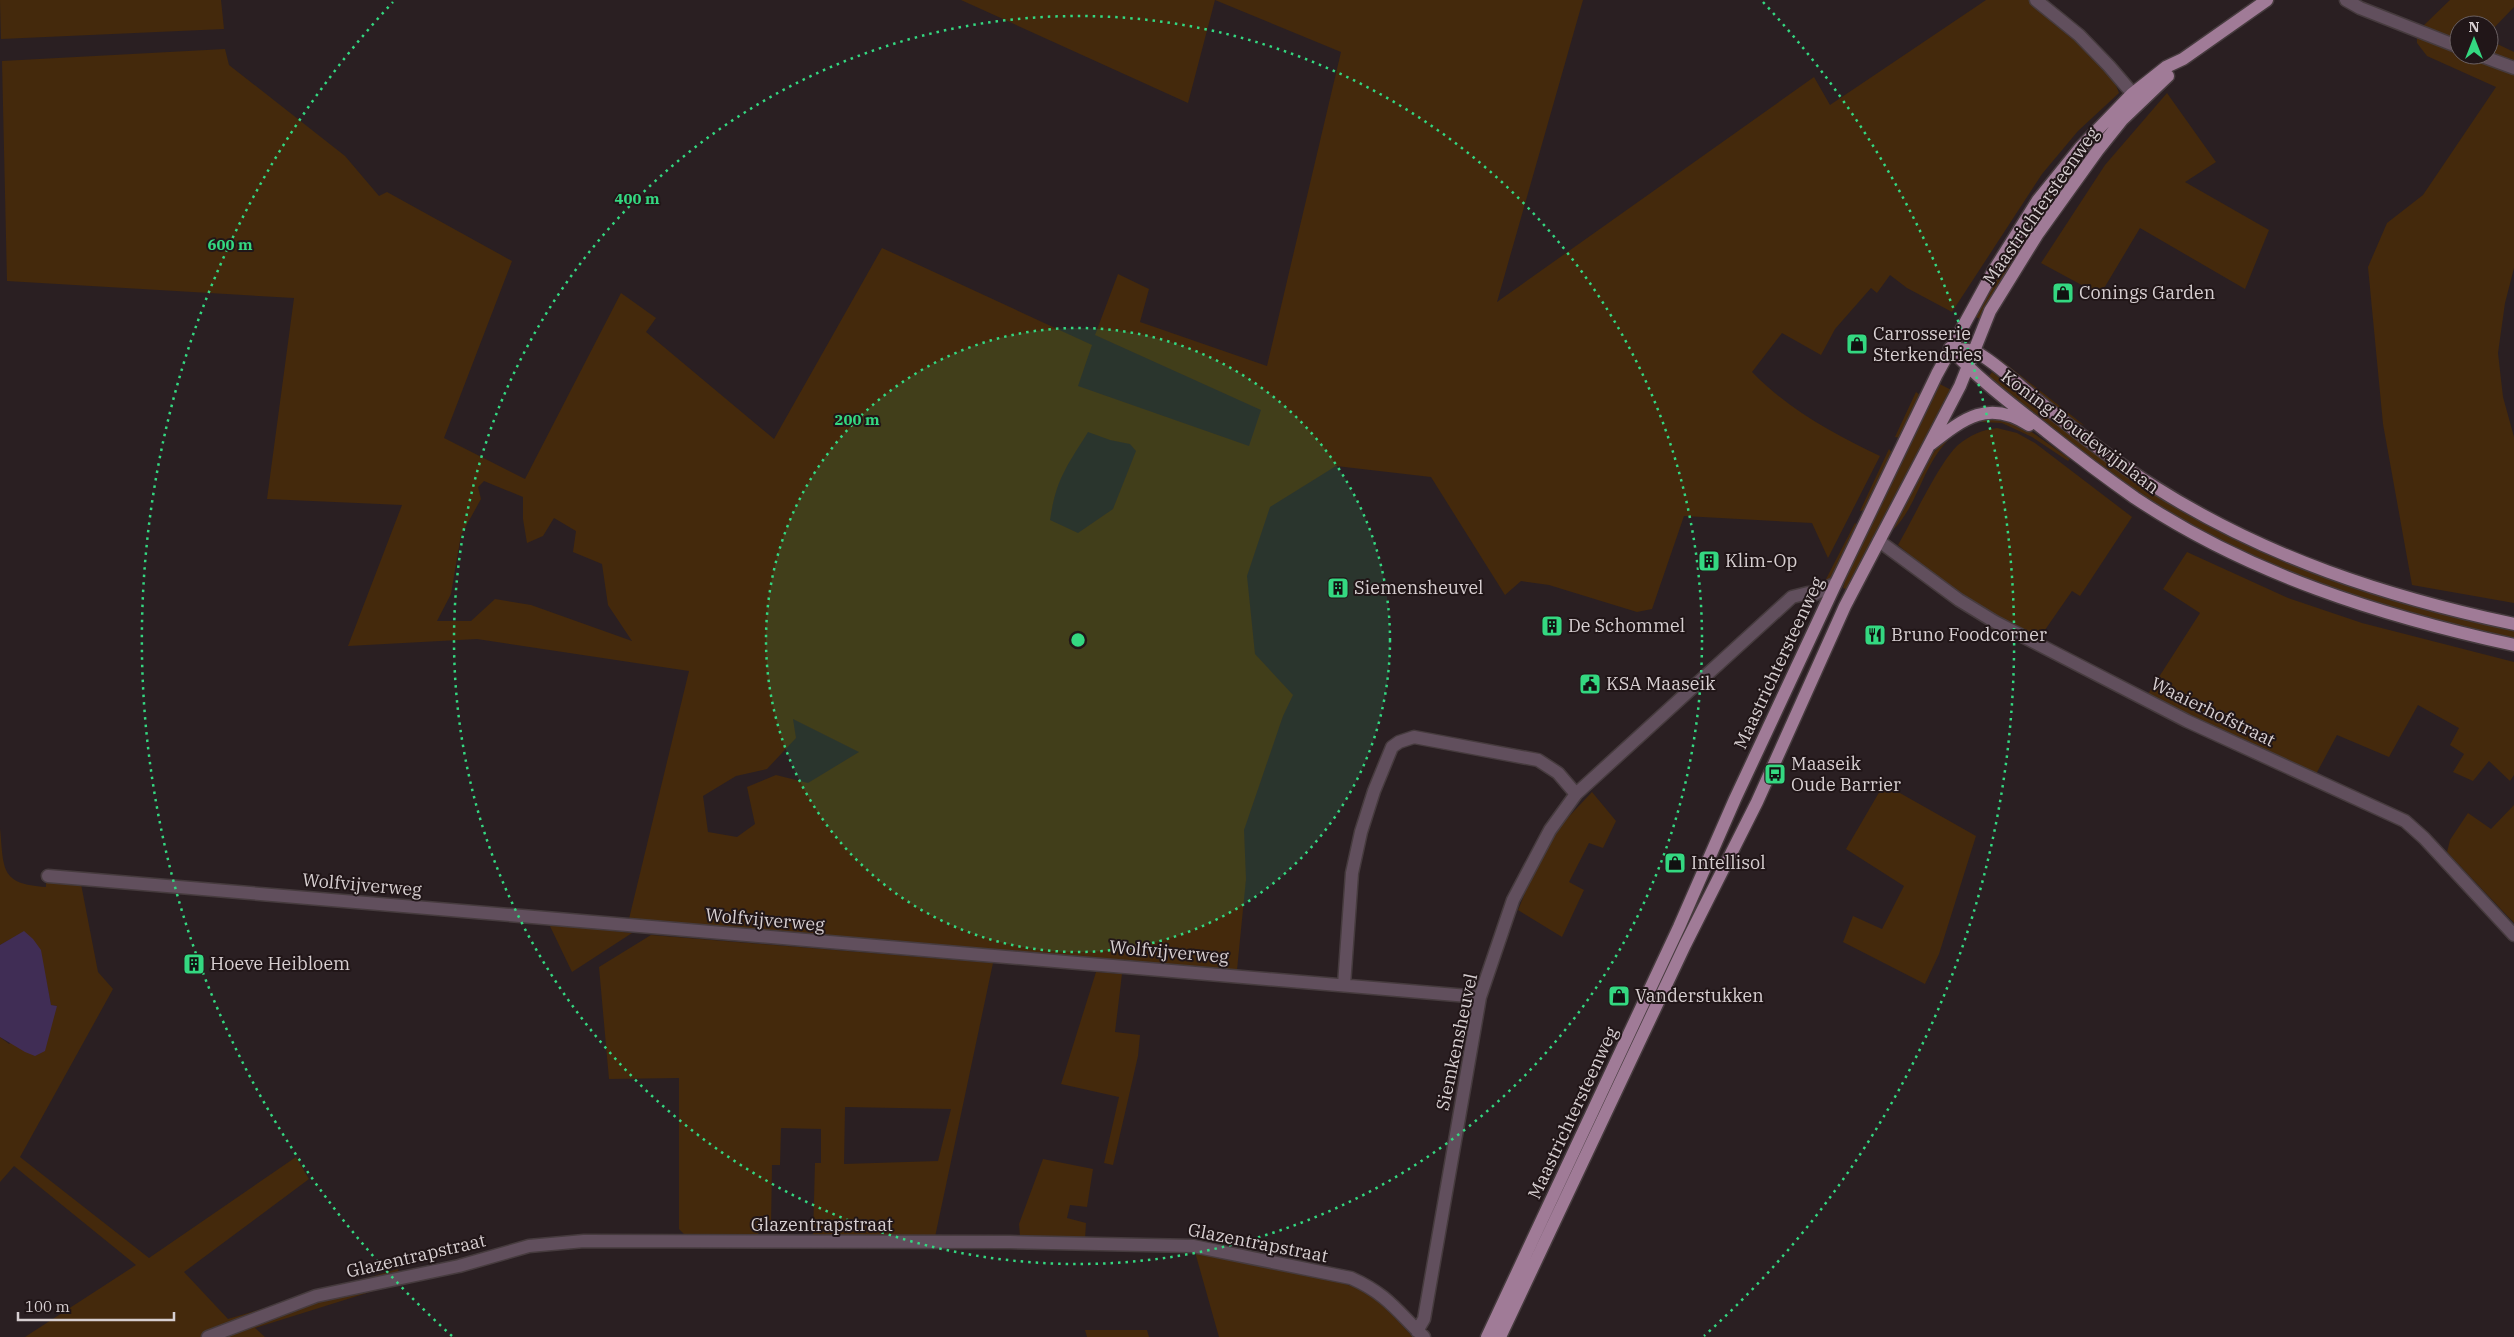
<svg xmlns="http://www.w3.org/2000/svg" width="2514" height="1337" font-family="'IBM Plex Serif',serif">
<rect width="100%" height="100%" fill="#2a1f22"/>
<path fill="#44290c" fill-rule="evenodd" d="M0,0h221l3,29 -223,10z
M961,0h622l-86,302 317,-225 16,28 156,-105h44c22,19 83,67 89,93l-41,38 -36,43 -90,138 -45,-24 -17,-13 -13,18 -6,-5 -36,41 -14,26 -39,-22 -30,39c36,37 81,62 128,84l-52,102 -16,-35 -128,-7 -32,93 -15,3 -88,-27 -28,-4 -16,14 -74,-118 -95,-11 -66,41 -23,69 8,78 38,41 -10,21 -39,114 2,49 -9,91 -609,-47 61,-252 -212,-32 -129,7 54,-141 -135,-6 27,-201 -287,-17 -5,-220 223,-12 4,16 116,91 34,40 8,-4 125,69 -68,177 81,41 96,-186 35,25 -10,14 128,107 108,-191 210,97 -14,41 171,60 12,-36 -166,-75 23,-61 31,15 -9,33 127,44 74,-314 -126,-52 -27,103zM1088,432l22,8 20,4 6,7 -23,58 -35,24 -28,-13c6,-41 17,-54 38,-88zM484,481l39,16v22l4,24 16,-7 11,-18 22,13 -3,21 29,12 6,41 24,36 -101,-36 -36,-6 -24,22h-34l14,-27 10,-59 20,-36 -3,-12zM793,719l66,33 -51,31 -32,-8 -29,12 8,37 -18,13 -29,-5 -5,-36 33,-20 31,-7 29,-31z
M2450,0h64v7l-25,26v-8h-30v18l-38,-15z
M2417,37l42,15v3h8l47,17v196l-9,35 -7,50 5,44 11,40v166l-102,-18 -29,-161 -15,-157 19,-44 36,-28 73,-108 -69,-31 -10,-13z
M2489,40l25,12v12l-25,-10z
M2167,93l49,69 -31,20 84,48 -24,59 -105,-61 -40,67 -59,-32 64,-98z
M2073,160l8,6 -99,154 -8,-4 53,-89z
M2001,360l84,66 -16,-8 -70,-56z
M1992,372l65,51 231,140 74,27 89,26 63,14v10c-33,-8 -67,-15 -100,-24 -91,-24 -180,-63 -260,-112 -59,-37 -113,-83 -168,-124z
M1936,382l17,9 -107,198 -3,-1 10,-32z
M1916,392l4,3 -20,43 -5,-1z
M1980,418h23l23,10 44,31 -2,2 -36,-24 -30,-14 -20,-1z
M1971,424c-50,25 -46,76 -80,108l42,-79 18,-20z
M1997,428l20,5 18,10 97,74 -52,79 -8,-5 -34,49c-52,-26 -96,-57 -140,-95 14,-24 42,-84 60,-100 12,-10 24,-15 39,-17z
M1889,449l4,5 -27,56 -6,1z
M1855,523l4,3 -28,54 -8,5z
M2187,552l101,46 74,25 152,39v113l-4,6 -21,-20 -16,20 -20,-9 11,-18 -14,-9 9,-17 -41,-23 -29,52 -52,-22 -22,41 -167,-82 52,-81 -37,-24z
M1884,784l92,52 -37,118 -14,30 -82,-42 10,-26 29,13 22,-43 -58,-37z
M1592,792l24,29 -13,27 -14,-5 -20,39 15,8 -22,47 -44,-27 20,-49 19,-32z
M2514,805v118l-67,-71 3,-12 18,-27 23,16z
M0,828c4,42 0,56 46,59v-6l35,3 17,88 15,17 -93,168 129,101 147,-101 13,22 -125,93 44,47 170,-50 4,13 -147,46 10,9h-240l111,-72 -122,-99 -14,16v-145l9,7 48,-38 -6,-1 -6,-29 -21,-44 -24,13z
M549,924l83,9 -60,39z
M651,935l342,28 -58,274h-122l2,-74h6v-34l-40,-1 -1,37h-8l-1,62h-12l-1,9 -70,2 -9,-9v-151l-70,1 -10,-112zM845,1107l106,2 -13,52 -94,3z
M1096,972l26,2 -7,58 25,3 -2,21 -25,109 -9,-2 15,-66 -58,-13z
M1043,1159l50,10 -6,38 -17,-2 -3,13 19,5 -1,16 -59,-1 -6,-2 -1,-12z
M1195,1252l83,15 61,15 27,9 16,13 31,33h-194z
M1085,1330h62l2,7h-62z"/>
<path fill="#402d55" d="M24,931l9,8 8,11 10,55 6,1 -12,45 -10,5 -10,-4 -25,-15v-92z"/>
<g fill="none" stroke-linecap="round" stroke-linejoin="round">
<g stroke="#463b3e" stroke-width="15">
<path id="minor" d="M2036,0l43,35 30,31 30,35
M2346,0l14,8 99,39
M2479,55l35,13
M1879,541l80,59 36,22 192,99 218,100 19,17 90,97
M48,876l1432,121
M1344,985l8,-112 9,-41 13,-41 18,-44 7,-5 15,-5 124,23 20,13 18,21
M1417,1331l7,-12 56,-322 33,-97 37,-70 26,-36 216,-197 16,-4 7,1 21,-11
M208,1337l108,-41 143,-30 70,-20 55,-5 426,1 183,4 158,32c36,16 46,33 73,59"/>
</g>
<g stroke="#463b3e" stroke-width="15">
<path id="major" d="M1950,348c29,32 63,57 97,84 29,23 58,45 88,66 114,76 246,118 379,147
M1950,348c8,1 19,1 26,4 22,12 41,32 60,47 38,31 77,62 119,88 110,70 232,110 359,137
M1931,444c33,-26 58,-45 98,-19
M1487,1337l192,-410 56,-128 101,-216 101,-209 57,-104 44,-70 42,-52 52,-54 34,-27 17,-8 84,-59
M1500,1337l185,-392 72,-143 88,-196 115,-220 30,-75 47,-76 61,-85 24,-30 46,-44"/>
</g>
<use href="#minor" stroke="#614f5d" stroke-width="12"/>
<use href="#major" stroke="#a07b97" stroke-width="12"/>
</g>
<circle cx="1078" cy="640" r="312" fill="#34d881" fill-opacity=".12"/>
<g fill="none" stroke="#34d881" stroke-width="2.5" stroke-dasharray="2.5 5">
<circle cx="1078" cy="640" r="312"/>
<circle cx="1078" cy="640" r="624"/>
<path d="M452 1336A936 936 0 0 1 393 2M1763 2A936 936 0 0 1 1704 1336"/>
</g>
<defs>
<g id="shop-square" transform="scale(1.125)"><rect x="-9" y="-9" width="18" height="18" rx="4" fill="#34d881" stroke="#211618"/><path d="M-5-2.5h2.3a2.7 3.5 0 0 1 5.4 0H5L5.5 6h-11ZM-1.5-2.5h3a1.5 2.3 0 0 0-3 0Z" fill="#111"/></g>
<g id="building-square" transform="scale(1.125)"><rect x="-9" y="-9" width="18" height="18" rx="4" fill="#34d881" stroke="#211618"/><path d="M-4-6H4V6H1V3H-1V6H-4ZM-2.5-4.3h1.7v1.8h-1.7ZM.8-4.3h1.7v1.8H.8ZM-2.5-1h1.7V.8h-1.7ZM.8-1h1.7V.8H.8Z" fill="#111"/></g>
<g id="restaurant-square" transform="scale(1.125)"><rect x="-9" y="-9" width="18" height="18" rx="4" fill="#34d881" stroke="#211618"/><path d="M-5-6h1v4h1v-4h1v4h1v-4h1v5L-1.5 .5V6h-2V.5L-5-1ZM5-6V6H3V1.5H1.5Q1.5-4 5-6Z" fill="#111"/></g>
<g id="civic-square" transform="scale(1.125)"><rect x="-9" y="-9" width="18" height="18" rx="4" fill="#34d881" stroke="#211618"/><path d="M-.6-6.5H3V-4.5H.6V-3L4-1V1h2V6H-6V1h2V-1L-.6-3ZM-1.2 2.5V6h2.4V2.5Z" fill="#111"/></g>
<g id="bus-square" transform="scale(1.125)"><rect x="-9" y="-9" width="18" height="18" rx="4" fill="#34d881" stroke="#211618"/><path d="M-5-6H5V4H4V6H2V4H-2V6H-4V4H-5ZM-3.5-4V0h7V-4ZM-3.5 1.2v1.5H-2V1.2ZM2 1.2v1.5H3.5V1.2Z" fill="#111"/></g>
</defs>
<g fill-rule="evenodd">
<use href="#shop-square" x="2063" y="293"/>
<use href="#shop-square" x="1857" y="344"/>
<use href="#building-square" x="1709" y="561"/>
<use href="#building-square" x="1338" y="588"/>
<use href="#building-square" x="1552" y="626"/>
<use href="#restaurant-square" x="1875" y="635"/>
<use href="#civic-square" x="1590" y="684"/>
<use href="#bus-square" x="1775" y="774"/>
<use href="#shop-square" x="1675" y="863"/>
<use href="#building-square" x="194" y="964"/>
<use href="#shop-square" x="1619" y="996"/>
</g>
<g text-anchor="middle" stroke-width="4" stroke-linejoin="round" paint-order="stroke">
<g font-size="18" fill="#d7cfd1" stroke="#211618">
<text transform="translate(2041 206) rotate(-55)" y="6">Maastrichtersteenweg</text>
<text transform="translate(2080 432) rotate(37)" y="6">Koning Boudewijnlaan</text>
<text transform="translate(1779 663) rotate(-65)" y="6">Maastrichtersteenweg</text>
<text transform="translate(2213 712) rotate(26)" y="6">Waaierhofstraat</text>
<text transform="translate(362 885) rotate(5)" y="6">Wolfvijverweg</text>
<text transform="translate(765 920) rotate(5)" y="6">Wolfvijverweg</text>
<text transform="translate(1169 952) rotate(5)" y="6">Wolfvijverweg</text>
<text transform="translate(1457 1042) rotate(-78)" y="6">Siemkensheuvel</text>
<text transform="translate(1573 1113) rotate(-65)" y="6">Maastrichtersteenweg</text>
<text x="822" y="1231">Glazentrapstraat</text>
<text transform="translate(1258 1243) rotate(11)" y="6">Glazentrapstraat</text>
<text transform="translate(416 1256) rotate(-13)" y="6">Glazentrapstraat</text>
</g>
<g font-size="18" fill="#d7cfd1" stroke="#211618" text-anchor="start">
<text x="2079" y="299">Conings Garden</text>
<text x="1873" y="340">Carrosserie<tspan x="1873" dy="21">Sterkendries</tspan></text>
<text x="1725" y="567">Klim-Op</text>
<text x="1354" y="594">Siemensheuvel</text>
<text x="1568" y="632">De Schommel</text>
<text x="1891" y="641">Bruno Foodcorner</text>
<text x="1606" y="690">KSA Maaseik</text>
<text x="1791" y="770">Maaseik<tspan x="1791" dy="21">Oude Barrier</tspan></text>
<text x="1691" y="869">Intellisol</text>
<text x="210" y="970">Hoeve Heibloem</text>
<text x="1635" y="1002">Vanderstukken</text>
</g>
</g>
<circle cx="1078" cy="640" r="8" fill="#34d881" stroke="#211618" stroke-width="2.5"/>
<g font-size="15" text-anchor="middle" font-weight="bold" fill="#34d881" stroke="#211618" stroke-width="4" stroke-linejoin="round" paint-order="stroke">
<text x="637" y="204">400 m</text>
<text x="230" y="250">600 m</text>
<text x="857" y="425">200 m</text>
</g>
<g transform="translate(2474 40)"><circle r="24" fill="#211618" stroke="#6a6062"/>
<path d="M0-4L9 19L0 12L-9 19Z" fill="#34d881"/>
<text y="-8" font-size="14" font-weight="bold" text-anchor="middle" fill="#d7cfd1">N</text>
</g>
<path d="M18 1312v8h156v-8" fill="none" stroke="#d7cfd1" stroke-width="2.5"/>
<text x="25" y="1312" font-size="15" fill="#d7cfd1" stroke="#211618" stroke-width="4" paint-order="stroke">100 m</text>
</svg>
